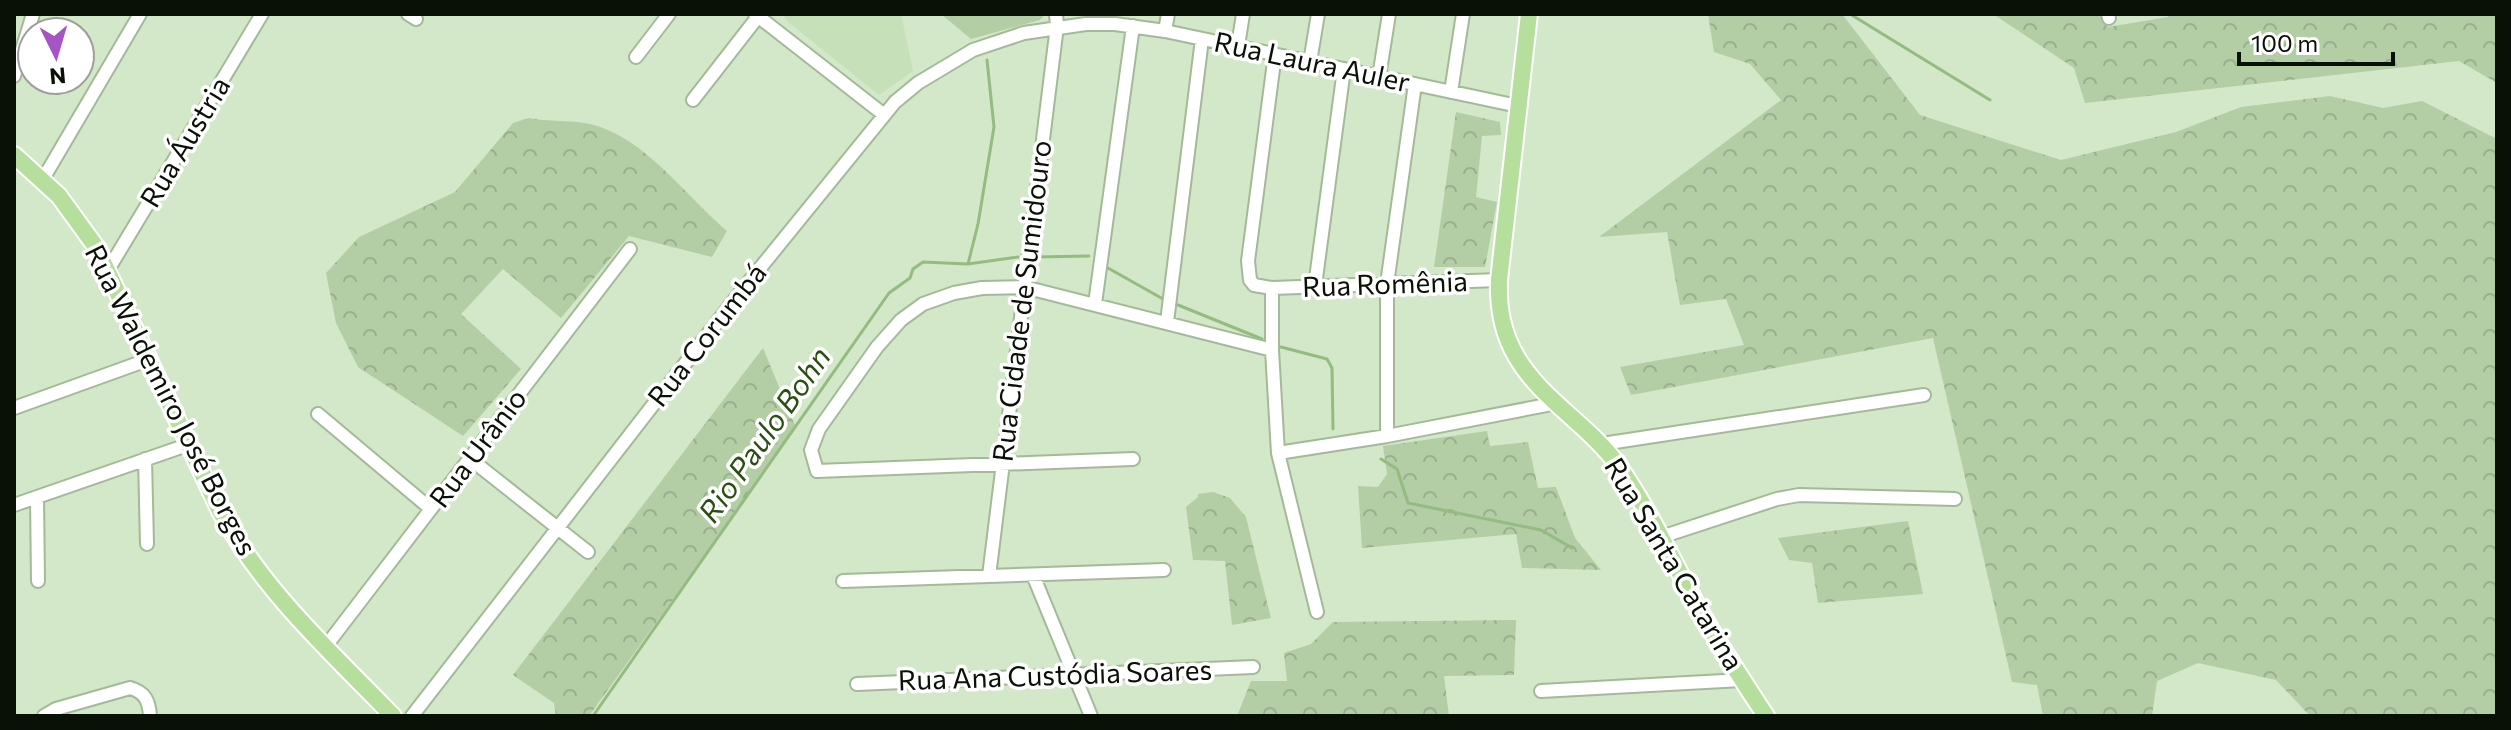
<svg xmlns="http://www.w3.org/2000/svg" width="2511" height="730" font-family="Commissioner,sans-serif">
<defs>
<pattern id="forest-crowns" width="20" height="18" patternUnits="userSpaceOnUse" patternTransform="scale(2)"><rect width="20" height="18" fill="#b3cda5"/><path d="M2 6a3 3 0 1 1 6 0M12 15a3 3 0 1 1 6 0" fill="none" stroke="#99af8d"/></pattern>
</defs>
<rect width="100%" height="100%" fill="#d2e8c8"/>
<path fill="#c6e0b9" d="M783,14h118l12,57 -34,24 -92,-74z"/>
<path fill="#b3cda5" d="M941,14h104l-5,6 -69,19z"/>
<path fill="url(#forest-crowns)" d="M1708,14h134l78,101 141,45 115,-28 65,-25 89,-11 53,12 39,-7 75,38v577h-187l-34,-36 -78,-17 -41,18 -5,35h-109l-6,-31 -25,-3 -79,-344 -302,57 -11,-28 124,-22 -18,-46 -46,6 -13,-73 -68,5 182,-137 -31,-36 -36,-12z
M1993,14h105l10,13 60,-10v-3h329v69l-38,-22 -374,42 -11,-35z
M1456,112l44,10 1,13 -19,1 -6,61 21,5 -12,65h-51z
M529,118c24,5 49,0 74,10 48,18 85,70 124,103l-15,26 -83,-21 -68,82 -58,-49 -42,45 60,55 -58,67 -105,-69 -22,-44 -10,-50 33,-36 96,-45 58,-69z
M763,348l33,80 -207,288h-33l-2,-13 -41,-28z
M1487,431l3,15 38,-4 10,46 18,-1 19,51 26,32 -79,-2 -6,-34 -154,14 -4,-62 20,1 9,-13 -4,-28z
M1213,492l17,6 16,19 25,101 -39,7 -7,-64 -32,-1 -7,-53 12,-10v-3z
M1908,521l15,73 -105,9 -6,-40 -23,-3 -11,-22z
M1516,620l-2,55 -70,1 5,40h-212l14,-35h36l-3,-28 27,-9 22,-22z"/>
<g fill="none" stroke-linecap="round" stroke-linejoin="round">
<path stroke="#94bb80" stroke-width="3" d="M1850,14l140,86
M1036,257l53,-1
M968,264l10,-40 16,-97 -7,-67
M1108,268l55,31
M1178,305l84,34
M1281,347l46,12 5,9 1,61
M1381,459l16,10 11,34 133,27 31,18
M593,716l296,-423 21,-15 3,-9 10,-7 45,2 50,-7"/>
<g stroke="#a4b99a" stroke-width="16">
<path id="minor" d="M408,14l8,5
M755,14l128,100
M2108,14l1,4
M1165,31l3,-17
M1238,46l5,-32
M1275,54l-27,207 2,19 4,5 18,3 227,-8
M636,57l33,-43
M1310,62l8,-48
M14,76l19,-62
M1379,77l10,-63
M1451,92l12,-78
M693,100l67,-86
M43,179l97,-165
M108,270l154,-256
M1315,286l29,-217
M1272,288v62l6,103 39,159
M1095,304l38,-278
M1167,322l35,-283
M14,408l136,-49
M318,414l113,95
M1387,436v-152l28,-200
M1602,444l322,-49
M1278,453l109,-17 170,-33
M469,458l119,94
M145,459l2,85
M1133,459l-316,12 -6,-21 8,-21 58,-82 24,-27 22,-16 31,-11 28,-5 42,-1 248,63
M37,497l1,84
M14,505l176,-61
M1661,537l116,-38 22,-4 156,4
M1033,575l58,141
M989,576l68,-550 -1,-12
M843,581l321,-11
M326,646l304,-397
M857,684l396,-17
M1541,691l201,-11
M44,716l12,-7 74,-21c15,4 19,13 20,28
M412,716l327,-422 156,-192 23,-19 55,-33 51,-17 62,-9h29l50,7 353,75"/>
</g>
<g stroke="#fff" stroke-width="20">
<path id="major" d="M1529,14l-30,266c-1,28 3,52 17,76 25,44 75,70 104,112 32,47 56,100 84,150 19,33 41,66 62,98
M14,155l45,41 37,51 124,264c43,80 111,141 173,205"/>
</g>
<use href="#minor" stroke="#fff" stroke-width="12"/>
<use href="#major" stroke="#b6df9d" stroke-width="16"/>
</g>
<g text-anchor="middle" stroke-width="7" stroke-linejoin="round" paint-order="stroke">
<g font-size="28" fill="#091006" stroke="#fff">
<text transform="translate(1312 62) rotate(12)" y="10">Rua Laura Auler</text>
<text transform="translate(185 142) rotate(-59)" y="10">Rua Áustria</text>
<text transform="translate(1385 284) rotate(-2)" y="10">Rua Romênia</text>
<text transform="translate(1022 301) rotate(-83)" y="10">Rua Cidade de Sumidouro</text>
<text transform="translate(707 335) rotate(-52)" y="10">Rua Corumbá</text>
<text transform="translate(171 400) rotate(63)" y="10">Rua Waldemiro José Borges</text>
<text transform="translate(478 448) rotate(-53)" y="10">Rua Urânio</text>
<text transform="translate(1674 564) rotate(59)" y="10">Rua Santa Catarina</text>
<text transform="translate(1055 675) rotate(-2)" y="10">Rua Ana Custódia Soares</text>
</g>
<g font-size="30" font-style="italic" fill="#2b4f13" stroke="#fff">
<text transform="translate(765 435) rotate(-55)" y="10">Rio Paulo Bohn</text>
</g>
</g>
<rect width="2511" height="730" fill="none" stroke="#091006" stroke-width="32"/>
<g transform="translate(56 56) rotate(175)"><circle r="38" fill="#ffffff" stroke="#9d9f9b" stroke-width="2"/>
<path d="M0-6L14 30L0 20L-14 30Z" fill="#a454c4"/>
<text y="-12" font-size="22" font-weight="bold" text-anchor="middle" fill="#091006">N</text>
</g>
<path d="M2239 52v12h154v-12" fill="none" stroke="#091006" stroke-width="4"/>
<text x="2251" y="52" font-size="24" fill="#091006" stroke="#ffffff" stroke-width="6" paint-order="stroke">100 m</text>
</svg>
